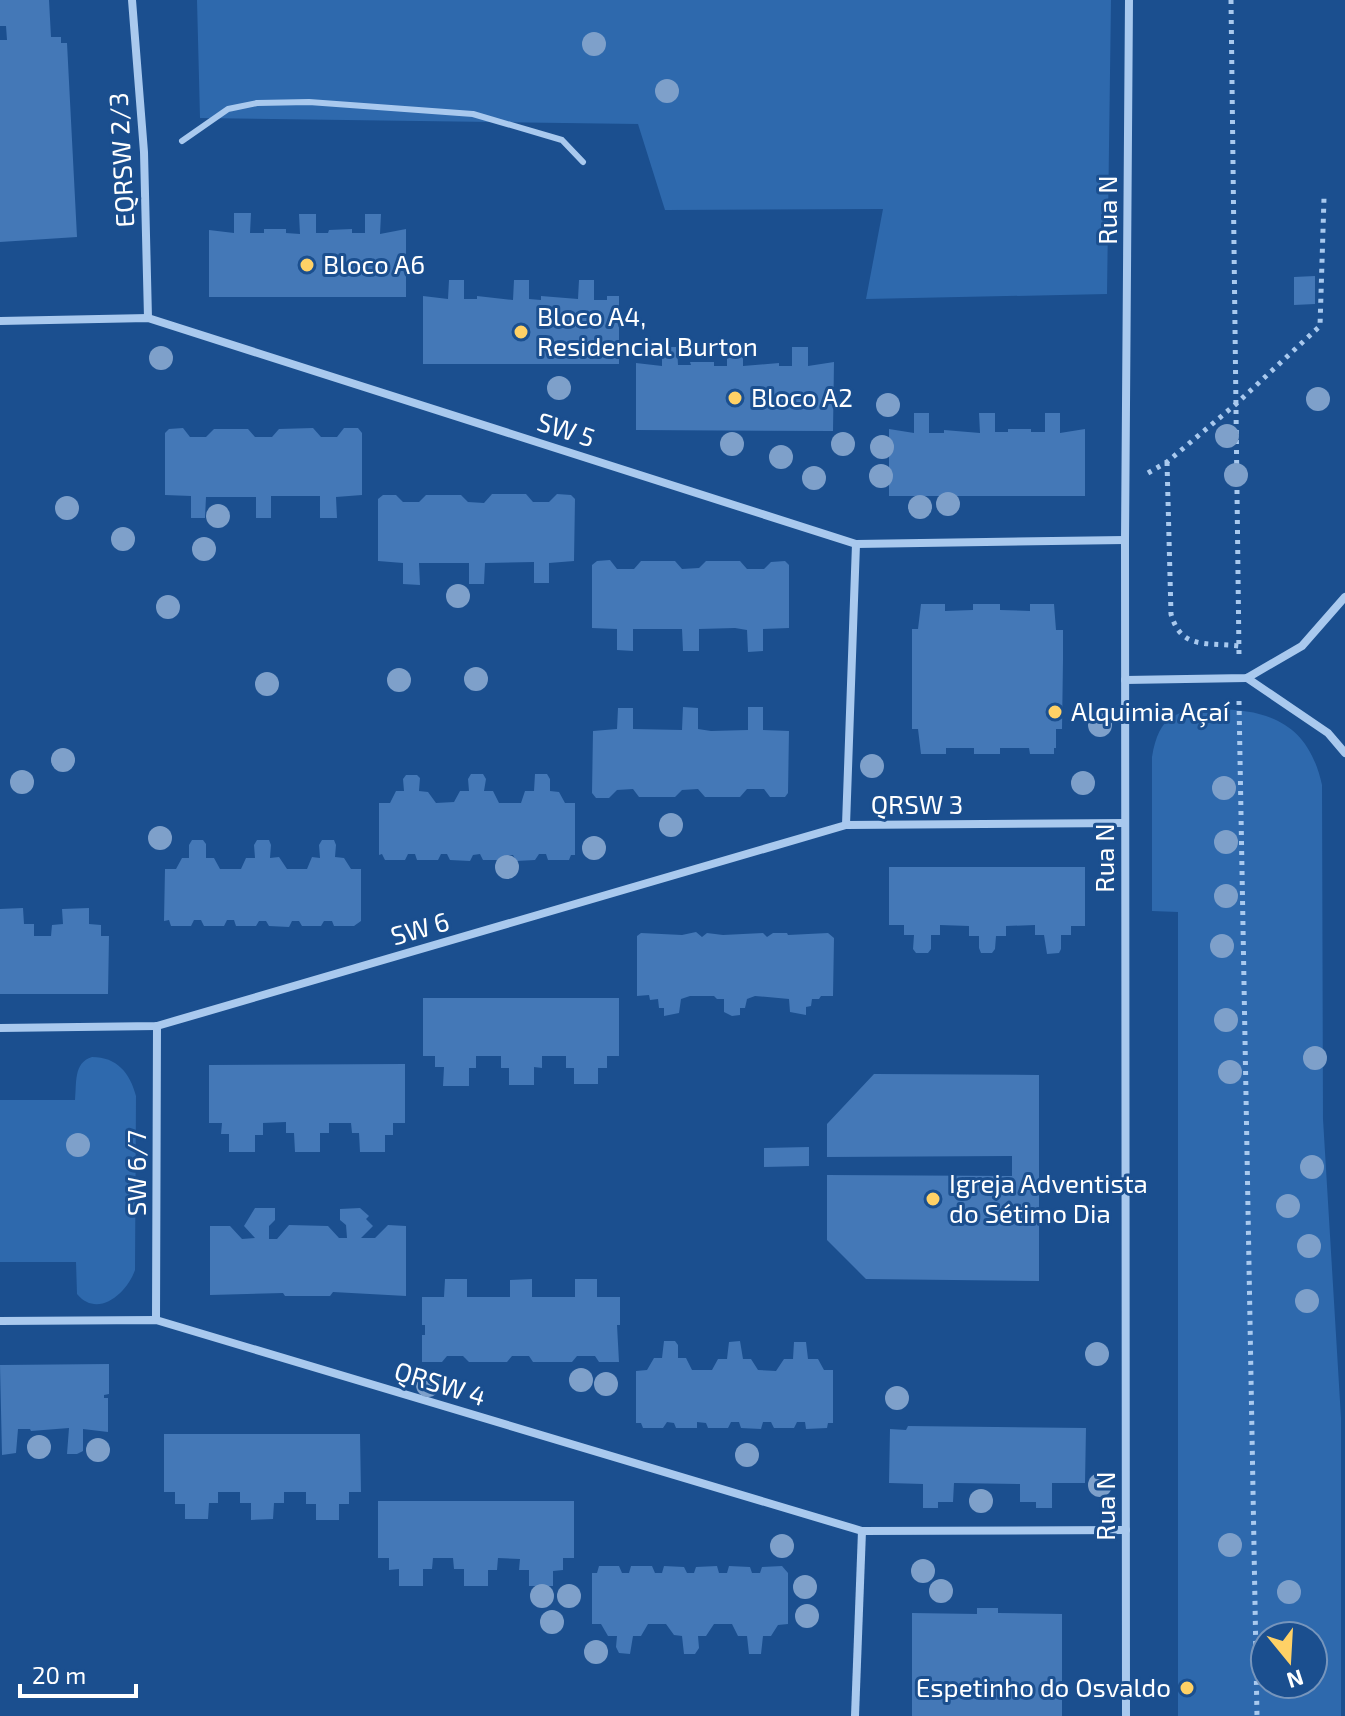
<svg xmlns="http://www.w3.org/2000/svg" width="1345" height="1716" font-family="'Exo 2',sans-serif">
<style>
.green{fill:#2e69ad;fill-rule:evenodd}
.building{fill:#4478b7}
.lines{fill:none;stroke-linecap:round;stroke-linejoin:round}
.path{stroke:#a9c9ee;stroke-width:5;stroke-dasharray:4 6;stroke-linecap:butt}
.lane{stroke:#a9c9ee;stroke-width:6}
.street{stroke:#a9c9ee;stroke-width:8}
.tree{fill:#7ea0ca}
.poi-dot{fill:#ffd166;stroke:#1b4f8f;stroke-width:3}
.labels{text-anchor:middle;stroke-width:6;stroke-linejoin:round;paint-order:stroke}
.street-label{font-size:26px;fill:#fff;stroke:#1b4f8f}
.poi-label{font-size:26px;fill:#fff;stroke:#1b4f8f;text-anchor:start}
</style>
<rect width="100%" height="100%" fill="#1b4f8f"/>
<g class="green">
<path d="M197,0H1111L1107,294L866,299L883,209L665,210L638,124L200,118Z"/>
<path d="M1217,709C1273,710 1309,726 1322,785L1323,1119L1341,1418V1716H1178V912L1152,911V757C1159,715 1176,709 1217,709ZM1265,1636H1313V1684H1265Z"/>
<path d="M92,1057C117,1057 130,1073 136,1096L135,1270C127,1293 98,1319 77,1294L76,1262H0V1100H75C77,1083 73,1063 92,1057Z"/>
</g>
<g class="building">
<path d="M0,0H49L51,37H61V43H67L77,237L0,242V40H7L6,26H0Z"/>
<path d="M234,213H251L250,233H264V229H286V233L300,234L299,214H316V233H328L329,230L352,229V233H365V214H381L380,234L406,229V297H209V230L234,233Z"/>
<path d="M1315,276V304L1294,305V277Z"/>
<path d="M449,280H464V299H477V296L513,300L514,280H529V299L541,300V296L578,299L579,280H594V300H607V296H619V364H423V296L448,299Z"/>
<path d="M662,347H677L678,365H691L690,362H714V366H727V347H743V366L779,363V366H792V347H808V366L834,362L833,431L636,430V363L662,366Z"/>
<path d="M914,413H929V433H944V430L980,433L979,413H995V432H1008V429H1031V432H1045V413H1060V433L1085,429V496H889V429L914,433Z"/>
<path d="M183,428L190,437H206L214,429H248L255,437H272L279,429L313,428L321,437H337L344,428H358L362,433V495L336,497L337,518H320V496H271V518H256V497H206L205,518H191V496L165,495V433L169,429Z"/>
<path d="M492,494H526L533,502H549L557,494L571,495L575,499L574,561L549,563V583H534V562L485,563L484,584H469V563H419L420,585L403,584V563L378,561V499L383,495H396L403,502H419L426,495H461L468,502L484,503Z"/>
<path d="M610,560L617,569H634L641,561H675L682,569L699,568L706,561H740L747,569H764L771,562L785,561L789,565V628L763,629V651L748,652L747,630L735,628L699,629V651H683L682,629H633V651L617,650V629L592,628V565L597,561Z"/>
<path d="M921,604H945V611L973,610V604H1000V610L1030,611V604H1054L1056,630H1063V660L1062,729H1056V748H1054V754H1030L1029,748H1000V754H974V748H946V754H921L918,729H912V629H918Z"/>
<path d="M683,707L698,708V729L711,731L748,730V707H763V730L789,731L788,793L785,797H770L764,789H747L740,797H705L698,789L682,790L675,797H639L633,789L617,790L609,798H596L592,793L593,731L617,729L618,708H633V729L682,730Z"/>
<path d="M471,774H483L486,779L484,791H493L499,803H521L525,791H534L535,774H547L550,779V791L559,792L565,803H575V855H571L569,860H548L546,854H539L535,860L516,861L513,855H506L503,860H483L480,854L473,855L470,861L450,860L447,854H441L438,860H417L415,854H408L405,860H385L382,854L379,855V803H390L396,791H404L403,779L406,775H417L420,778L419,791L428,792L436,803L454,802L460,791H469L468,779Z"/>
<path d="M192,840H203L206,844V858H214L220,869H241L246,858H255L254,845L257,840H269L271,845L270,858L279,857L287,869H307L312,857L320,858L319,845L322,840H334L336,845L335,857L344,858L351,869H361V921L354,926H334L332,921H324L321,926H302L299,921H292L289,927L269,926L266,921H259L256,926H236L234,920H227L224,926H204L201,920H194L191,926H171L169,920L164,921L165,869H176L182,858H189V845Z"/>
<path d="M889,867H1085V926H1071V935H1061V949L1059,953L1047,954L1044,935H1035V925L1006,926V936H996L995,949L992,953H981L979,948V936H969V926L940,925V935H931V949L928,953H916L913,949L914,935H904V925H889Z"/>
<path d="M23,908L24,924H34V936H51L52,925L63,924L62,909L89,908V924L101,925V936H109L108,994H0V909Z"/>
<path d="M696,932L702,937L707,933L723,935L763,933L767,937L773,933H787L788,935L828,933L834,938L833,996H821L819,999H812L811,1006L806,1007V1015L790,1012L789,999L755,996L747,999L745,1008H740V1015L732,1016L724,1012V999H717L714,996H690L681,999L679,1013L664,1016V1008H659L658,999L650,1000L649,995L637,996V936L641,933L682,935Z"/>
<path d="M423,998H619V1056H607V1068H598V1084H574V1068H566V1056H542V1068L534,1067V1085H509V1068H501V1056H476V1068H469V1086H443L444,1067H435V1056H423Z"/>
<path d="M405,1064V1123H393V1135H385V1152H360L359,1133H352L351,1123H329V1133H320V1152H295L294,1133H286V1122L263,1123V1135H255V1152H229V1134H221L222,1123H209V1065Z"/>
<path d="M874,1074L1039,1075V1281L866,1279L827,1240V1175L1012,1176V1156L827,1157V1124Z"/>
<path d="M809,1147V1166L764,1167V1148Z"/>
<path d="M255,1208H275V1220L269,1226V1239H277L289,1225L328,1226L339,1238H347L346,1225L340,1220V1209L360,1208L369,1216L366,1219L373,1226L361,1238H375L388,1225L406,1226V1296L333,1292L330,1296H285L283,1293L210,1295V1226H230L242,1239L255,1238L244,1226Z"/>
<path d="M445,1279H467V1297H510V1280L532,1279V1297H575V1279H597V1297H620V1325H617L619,1362H599L595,1356H577L572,1362H533L529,1356H512L507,1362H469L463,1356H447L442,1362H422V1335H425V1325H422V1297H444Z"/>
<path d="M664,1341H675L678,1345V1358H686L692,1370H712L718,1359H727L729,1342L740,1341L743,1359H751L758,1370L776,1371L784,1359H793L794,1342H806L808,1359H818L824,1370H833V1423H828L827,1428L806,1429L805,1422H797L794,1428H774L771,1422H763L761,1429L741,1428L739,1422H731L728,1428H708L706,1423L697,1422V1428H676L674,1423L667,1422L663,1428H643L641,1423H636V1371L647,1370L654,1358H662Z"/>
<path d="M109,1364V1394L104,1395V1398H108V1432L83,1429V1451L77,1454H67L69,1428L31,1431L30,1429H18L16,1453L2,1455L0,1365Z"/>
<path d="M908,1426L1086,1428L1085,1483H1052V1508H1036V1502H1020V1484L954,1483L953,1502H938V1508H923V1484L889,1483L890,1429L906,1430Z"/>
<path d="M164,1434H360L361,1492H349V1504H339V1520H316V1504H306V1492H284V1503H274L273,1519L251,1520V1503H240V1492H218V1503H209L208,1519H185V1504H175V1492H164Z"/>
<path d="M378,1501H574V1558H563V1570L553,1571V1586H529V1570H519L520,1559L498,1558L497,1570H488V1586H464V1569H454L453,1558H433L432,1569H423V1586H399V1569L389,1570V1558H378Z"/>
<path d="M599,1566H619L622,1573H629L631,1566H652L655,1573H662L664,1566L684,1567L687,1573H694L696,1567L717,1566L719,1573H727L729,1566L750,1567L752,1573H760L762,1567L782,1566L788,1573V1624L778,1625L771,1636H763L761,1654H749L747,1636H738L732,1624H714L706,1636H698L699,1648L695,1654H684L682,1636L674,1635L666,1624H648L641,1636H633L630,1654L619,1653L616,1647L617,1636H608L601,1624H592V1573H597Z"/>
<path d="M977,1608H998V1613L1062,1614V1716H912V1613L977,1614Z"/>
</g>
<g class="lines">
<g class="path">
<path d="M1231,0L1239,655"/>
<path d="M1167,462L1171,614C1181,650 1206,642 1239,646"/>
<path d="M1148,473L1167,462L1236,404L1320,326L1324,198"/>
<path d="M1239,701L1257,1716"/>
</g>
<path class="lane" d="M182,141L228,109L257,103L309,102L473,114L562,140L583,162"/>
<g class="street">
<path d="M132,0L144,152L148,318"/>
<path d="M0,321L148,318L856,544L1125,540"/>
<path d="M856,544L846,825L1125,823"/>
<path d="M1247,678L1328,733L1345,753"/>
<path d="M1125,680L1247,678L1302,646L1345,597"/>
<path d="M0,1028L157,1026L846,825"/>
<path d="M156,1320L157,1026"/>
<path d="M0,1321L156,1320L862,1531L1126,1530"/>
<path d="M855,1716L862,1531"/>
<path d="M1126,1716L1125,540L1129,0"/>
</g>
</g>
<g class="tree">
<circle cx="594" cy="44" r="12"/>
<circle cx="667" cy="91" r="12"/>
<circle cx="161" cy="358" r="12"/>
<circle cx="559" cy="388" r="12"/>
<circle cx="1318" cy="399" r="12"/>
<circle cx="888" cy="405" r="12"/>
<circle cx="1227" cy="436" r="12"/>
<circle cx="732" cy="444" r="12"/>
<circle cx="843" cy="444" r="12"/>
<circle cx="882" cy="447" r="12"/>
<circle cx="781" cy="457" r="12"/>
<circle cx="1236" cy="475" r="12"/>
<circle cx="881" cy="476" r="12"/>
<circle cx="814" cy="478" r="12"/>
<circle cx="948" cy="504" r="12"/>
<circle cx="920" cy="507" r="12"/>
<circle cx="67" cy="508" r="12"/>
<circle cx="218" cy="516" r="12"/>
<circle cx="123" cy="539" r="12"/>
<circle cx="204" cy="549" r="12"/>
<circle cx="458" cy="596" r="12"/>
<circle cx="168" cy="607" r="12"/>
<circle cx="476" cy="679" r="12"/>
<circle cx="399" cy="680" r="12"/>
<circle cx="267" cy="684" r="12"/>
<circle cx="1100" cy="725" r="12"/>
<circle cx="63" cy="760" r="12"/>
<circle cx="872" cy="766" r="12"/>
<circle cx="22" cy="782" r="12"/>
<circle cx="1083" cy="783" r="12"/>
<circle cx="1224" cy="788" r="12"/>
<circle cx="671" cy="825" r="12"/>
<circle cx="160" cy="838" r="12"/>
<circle cx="1226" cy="842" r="12"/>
<circle cx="594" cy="848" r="12"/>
<circle cx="507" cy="867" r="12"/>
<circle cx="1226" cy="896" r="12"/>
<circle cx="1222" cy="946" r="12"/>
<circle cx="1226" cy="1020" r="12"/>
<circle cx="1315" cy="1058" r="12"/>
<circle cx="1230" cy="1072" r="12"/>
<circle cx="78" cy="1145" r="12"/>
<circle cx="1312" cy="1167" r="12"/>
<circle cx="1288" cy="1206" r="12"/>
<circle cx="1309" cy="1246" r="12"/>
<circle cx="1307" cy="1301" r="12"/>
<circle cx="1097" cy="1354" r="12"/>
<circle cx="581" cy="1380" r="12"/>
<circle cx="606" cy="1384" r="12"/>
<circle cx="428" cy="1385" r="12"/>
<circle cx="897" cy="1398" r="12"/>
<circle cx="39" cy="1447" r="12"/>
<circle cx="98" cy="1450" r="12"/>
<circle cx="747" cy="1455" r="12"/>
<circle cx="1100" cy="1485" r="12"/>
<circle cx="981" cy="1501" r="12"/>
<circle cx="1230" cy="1545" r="12"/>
<circle cx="782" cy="1546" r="12"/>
<circle cx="923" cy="1571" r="12"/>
<circle cx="805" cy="1587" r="12"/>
<circle cx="941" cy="1591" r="12"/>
<circle cx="1289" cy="1592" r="12"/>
<circle cx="542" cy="1596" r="12"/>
<circle cx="569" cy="1596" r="12"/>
<circle cx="807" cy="1616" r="12"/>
<circle cx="552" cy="1622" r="12"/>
<circle cx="596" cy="1652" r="12"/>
</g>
<g class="poi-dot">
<circle cx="307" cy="265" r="8"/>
<circle cx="521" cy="332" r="8"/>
<circle cx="735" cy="398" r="8"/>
<circle cx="1055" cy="712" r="8"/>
<circle cx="933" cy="1199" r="8"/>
<circle cx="1187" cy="1688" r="8"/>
</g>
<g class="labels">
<g class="street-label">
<text transform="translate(122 160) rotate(-93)" y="9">EQRSW 2/3</text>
<text transform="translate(1108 210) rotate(-90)" y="9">Rua N</text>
<text transform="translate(566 430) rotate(18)" y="9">SW 5</text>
<text x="917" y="814">QRSW 3</text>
<text transform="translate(1105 858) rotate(-90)" y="9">Rua N</text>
<text transform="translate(420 929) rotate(-16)" y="9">SW 6</text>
<text transform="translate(137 1173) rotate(-90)" y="9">SW 6/7</text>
<text transform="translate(440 1384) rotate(17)" y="9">QRSW 4</text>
<text transform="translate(1106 1506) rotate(-90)" y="9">Rua N</text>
</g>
<g class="poi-label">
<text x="323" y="274">Bloco A6</text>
<text x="537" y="326">Bloco A4,<tspan x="537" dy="30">Residencial Burton</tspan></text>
<text x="751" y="407">Bloco A2</text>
<text x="1071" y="721">Alquimia Açaí</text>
<text x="949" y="1193">Igreja Adventista<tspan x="949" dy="30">do Sétimo Dia</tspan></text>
<text x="1171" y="1697" text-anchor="end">Espetinho do Osvaldo</text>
</g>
</g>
<g transform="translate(1289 1660) rotate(162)"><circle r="38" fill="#1b4f8f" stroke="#7695bc" stroke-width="2"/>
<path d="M0-6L14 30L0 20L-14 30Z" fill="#ffd166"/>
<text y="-12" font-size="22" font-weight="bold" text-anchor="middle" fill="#ffffff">N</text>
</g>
<path d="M20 1684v12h116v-12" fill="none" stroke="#ffffff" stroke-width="4"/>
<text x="32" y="1684" font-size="24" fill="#ffffff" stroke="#1b4f8f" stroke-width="6" paint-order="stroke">20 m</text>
</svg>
